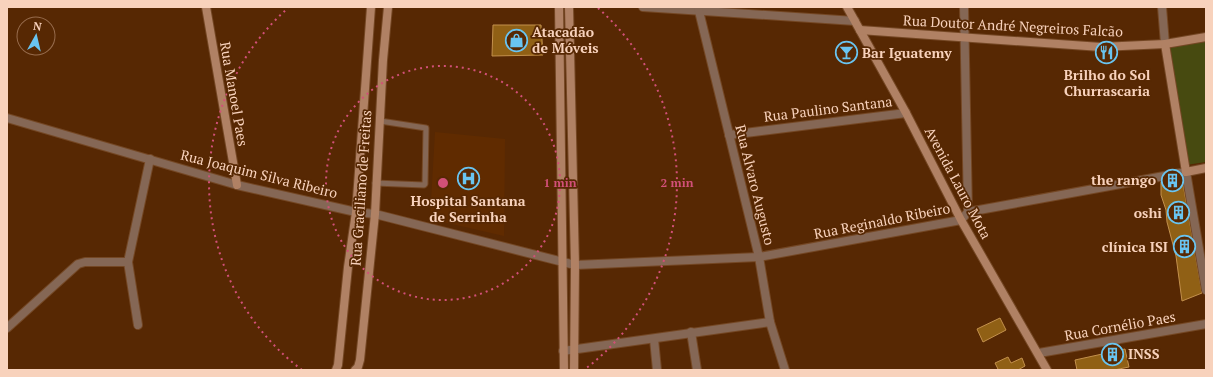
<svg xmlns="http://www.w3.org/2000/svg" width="1213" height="377" font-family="'PT Serif',serif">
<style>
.built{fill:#602b00}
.green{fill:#474a10}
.building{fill:#906015;stroke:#c3904c}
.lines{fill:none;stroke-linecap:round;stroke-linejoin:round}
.lane-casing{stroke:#744724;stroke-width:7}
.street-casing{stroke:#744724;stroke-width:10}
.secondary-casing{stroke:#744724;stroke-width:10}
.lane{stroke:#856755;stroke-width:5}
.street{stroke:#856755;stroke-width:8}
.secondary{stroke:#b08164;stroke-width:8}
.ring{fill:none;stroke:#d25078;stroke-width:2;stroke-dasharray:2 4}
.labels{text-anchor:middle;stroke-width:3.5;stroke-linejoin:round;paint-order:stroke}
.street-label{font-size:14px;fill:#f8d2bc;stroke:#572803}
.poi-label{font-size:14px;font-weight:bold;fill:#f8d2bc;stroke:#572803;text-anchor:start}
.centre{fill:#d25078;stroke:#572803;stroke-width:2}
.ring-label{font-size:12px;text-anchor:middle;font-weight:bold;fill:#d25078;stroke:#572803;stroke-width:3.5;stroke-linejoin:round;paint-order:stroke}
</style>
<rect width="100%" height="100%" fill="#572803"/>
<path class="built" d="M435,132L505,139L504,236L430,219Z"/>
<path class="green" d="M1206,39V162L1186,165L1166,46Z"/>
<g class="building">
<path d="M493,25H541L543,55L492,56Z"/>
<path d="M1182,178L1202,293L1182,301L1176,256L1167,222L1166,210L1161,195V182Z"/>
<path d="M1000,318L1006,330L983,342L977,329Z"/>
<path d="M1125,349L1129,367L1114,370H1077L1075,360Z"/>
<path d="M1008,357L1011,363L1022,358L1025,366L1018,370H995L998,369L995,363Z"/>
</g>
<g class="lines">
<defs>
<path id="lane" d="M375,183L424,185L425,184L426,128L380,121"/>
<g id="street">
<path d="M643,7L855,21"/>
<path d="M698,7L759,257L770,322L785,370"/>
<path d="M964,7L968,212"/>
<path d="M1162,7L1165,44"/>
<path d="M7,118L237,185L356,212L375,214L575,265L759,257L961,220L968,212L1186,172L1206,290"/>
<path d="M729,135L906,113"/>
<path d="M128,262L138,325"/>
<path d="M7,328L78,264L85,262H128L150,159"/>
<path d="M691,332L697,370"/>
<path d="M654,339L657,370"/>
<path d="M563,351L770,322"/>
<path d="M1039,353L1206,324"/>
</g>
<g id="secondary">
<path d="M206,7L237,185"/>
<path d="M559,7L564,370"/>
<path d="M569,7L575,265L574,370"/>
<path d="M847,7L906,113L961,220L1047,370"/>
<path d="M860,30L1101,47L1165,44L1206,37"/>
<path d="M1165,44L1186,172L1206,168"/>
<path d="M336,370L338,365L348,267L356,212L371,7"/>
<path d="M355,370L358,367L360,360L375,214L383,60L388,7"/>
</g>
</defs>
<use href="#lane" class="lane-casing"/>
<use href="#street" class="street-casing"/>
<use href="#secondary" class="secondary-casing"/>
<use href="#lane" class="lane"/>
<use href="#street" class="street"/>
<use href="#secondary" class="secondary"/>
</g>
<g class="ring">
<circle cx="443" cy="183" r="117"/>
<path d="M302 370A234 234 0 0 1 288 8M598 8A234 234 0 0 1 584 370"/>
</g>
<defs>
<symbol id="shop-ring" viewBox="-11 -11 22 22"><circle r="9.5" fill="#572803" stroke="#69c4f0" stroke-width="1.5"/><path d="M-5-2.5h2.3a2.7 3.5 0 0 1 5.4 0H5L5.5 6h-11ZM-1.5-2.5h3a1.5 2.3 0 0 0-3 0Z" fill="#69c4f0"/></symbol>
<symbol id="bar-ring" viewBox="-11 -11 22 22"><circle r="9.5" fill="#572803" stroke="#69c4f0" stroke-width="1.5"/><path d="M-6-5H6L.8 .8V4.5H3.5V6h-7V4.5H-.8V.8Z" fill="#69c4f0"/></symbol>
<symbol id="restaurant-ring" viewBox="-11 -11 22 22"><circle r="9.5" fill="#572803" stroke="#69c4f0" stroke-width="1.5"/><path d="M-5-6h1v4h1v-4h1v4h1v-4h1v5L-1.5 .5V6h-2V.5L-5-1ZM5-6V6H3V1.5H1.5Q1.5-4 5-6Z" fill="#69c4f0"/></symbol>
<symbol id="hospital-ring" viewBox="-11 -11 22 22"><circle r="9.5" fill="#572803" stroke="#69c4f0" stroke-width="1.5"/><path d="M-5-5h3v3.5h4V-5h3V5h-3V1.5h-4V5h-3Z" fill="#69c4f0"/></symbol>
<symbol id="building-ring" viewBox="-11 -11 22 22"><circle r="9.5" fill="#572803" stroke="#69c4f0" stroke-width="1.5"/><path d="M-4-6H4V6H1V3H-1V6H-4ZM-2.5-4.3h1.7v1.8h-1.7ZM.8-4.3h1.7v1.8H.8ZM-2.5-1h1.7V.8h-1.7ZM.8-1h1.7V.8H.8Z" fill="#69c4f0"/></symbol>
</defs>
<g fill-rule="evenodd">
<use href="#shop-ring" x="504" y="28" width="25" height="25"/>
<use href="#bar-ring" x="834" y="40" width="25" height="25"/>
<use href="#restaurant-ring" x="1094" y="40" width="25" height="25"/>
<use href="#hospital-ring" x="456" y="166" width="25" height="25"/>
<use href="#building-ring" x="1160" y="168" width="25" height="25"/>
<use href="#building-ring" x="1166" y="200" width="25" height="25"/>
<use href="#building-ring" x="1172" y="234" width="25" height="25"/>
<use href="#building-ring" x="1100" y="342" width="25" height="25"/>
</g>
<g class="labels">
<g class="street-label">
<text transform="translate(1013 26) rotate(3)" y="5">Rua Doutor André Negreiros Falcão</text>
<text transform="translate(234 94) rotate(80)" y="5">Rua Manoel Paes</text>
<text transform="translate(828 109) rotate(-7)" y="5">Rua Paulino Santana</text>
<text transform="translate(259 174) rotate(14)" y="5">Rua Joaquim Silva Ribeiro</text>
<text transform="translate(958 183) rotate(62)" y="5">Avenida Lauro Mota</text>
<text transform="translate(755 185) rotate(76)" y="5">Rua Alvaro Augusto</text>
<text transform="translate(361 188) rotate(-86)" y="5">Rua Graciliano de Freitas</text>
<text transform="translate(882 221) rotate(-11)" y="5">Rua Reginaldo Ribeiro</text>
<text transform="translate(1120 326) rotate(-10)" y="5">Rua Cornélio Paes</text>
</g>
<g class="poi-label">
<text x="532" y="37">Atacadão<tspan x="532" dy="16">de Móveis</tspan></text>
<text x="862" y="58">Bar Iguatemy</text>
<text x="1107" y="80" text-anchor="middle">Brilho do Sol<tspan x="1107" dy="16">Churrascaria</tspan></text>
<text x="1156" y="185" text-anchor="end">the rango</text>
<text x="468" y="206" text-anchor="middle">Hospital Santana<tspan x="468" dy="16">de Serrinha</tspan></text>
<text x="1162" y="218" text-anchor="end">oshi</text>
<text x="1168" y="252" text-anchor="end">clínica ISI</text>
<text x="1128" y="359">INSS</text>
</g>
</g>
<circle cx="443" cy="183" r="6" class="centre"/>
<g class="ring-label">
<text x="560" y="187">1 min</text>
<text x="677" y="187">2 min</text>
</g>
<rect width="1213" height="377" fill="none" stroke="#f8d2bc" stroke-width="16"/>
<g transform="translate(36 36) rotate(8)"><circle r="19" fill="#572803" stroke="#976c4d"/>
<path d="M0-3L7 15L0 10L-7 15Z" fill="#69c4f0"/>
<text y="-6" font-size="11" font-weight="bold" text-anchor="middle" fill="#f8d2bc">N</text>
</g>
</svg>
